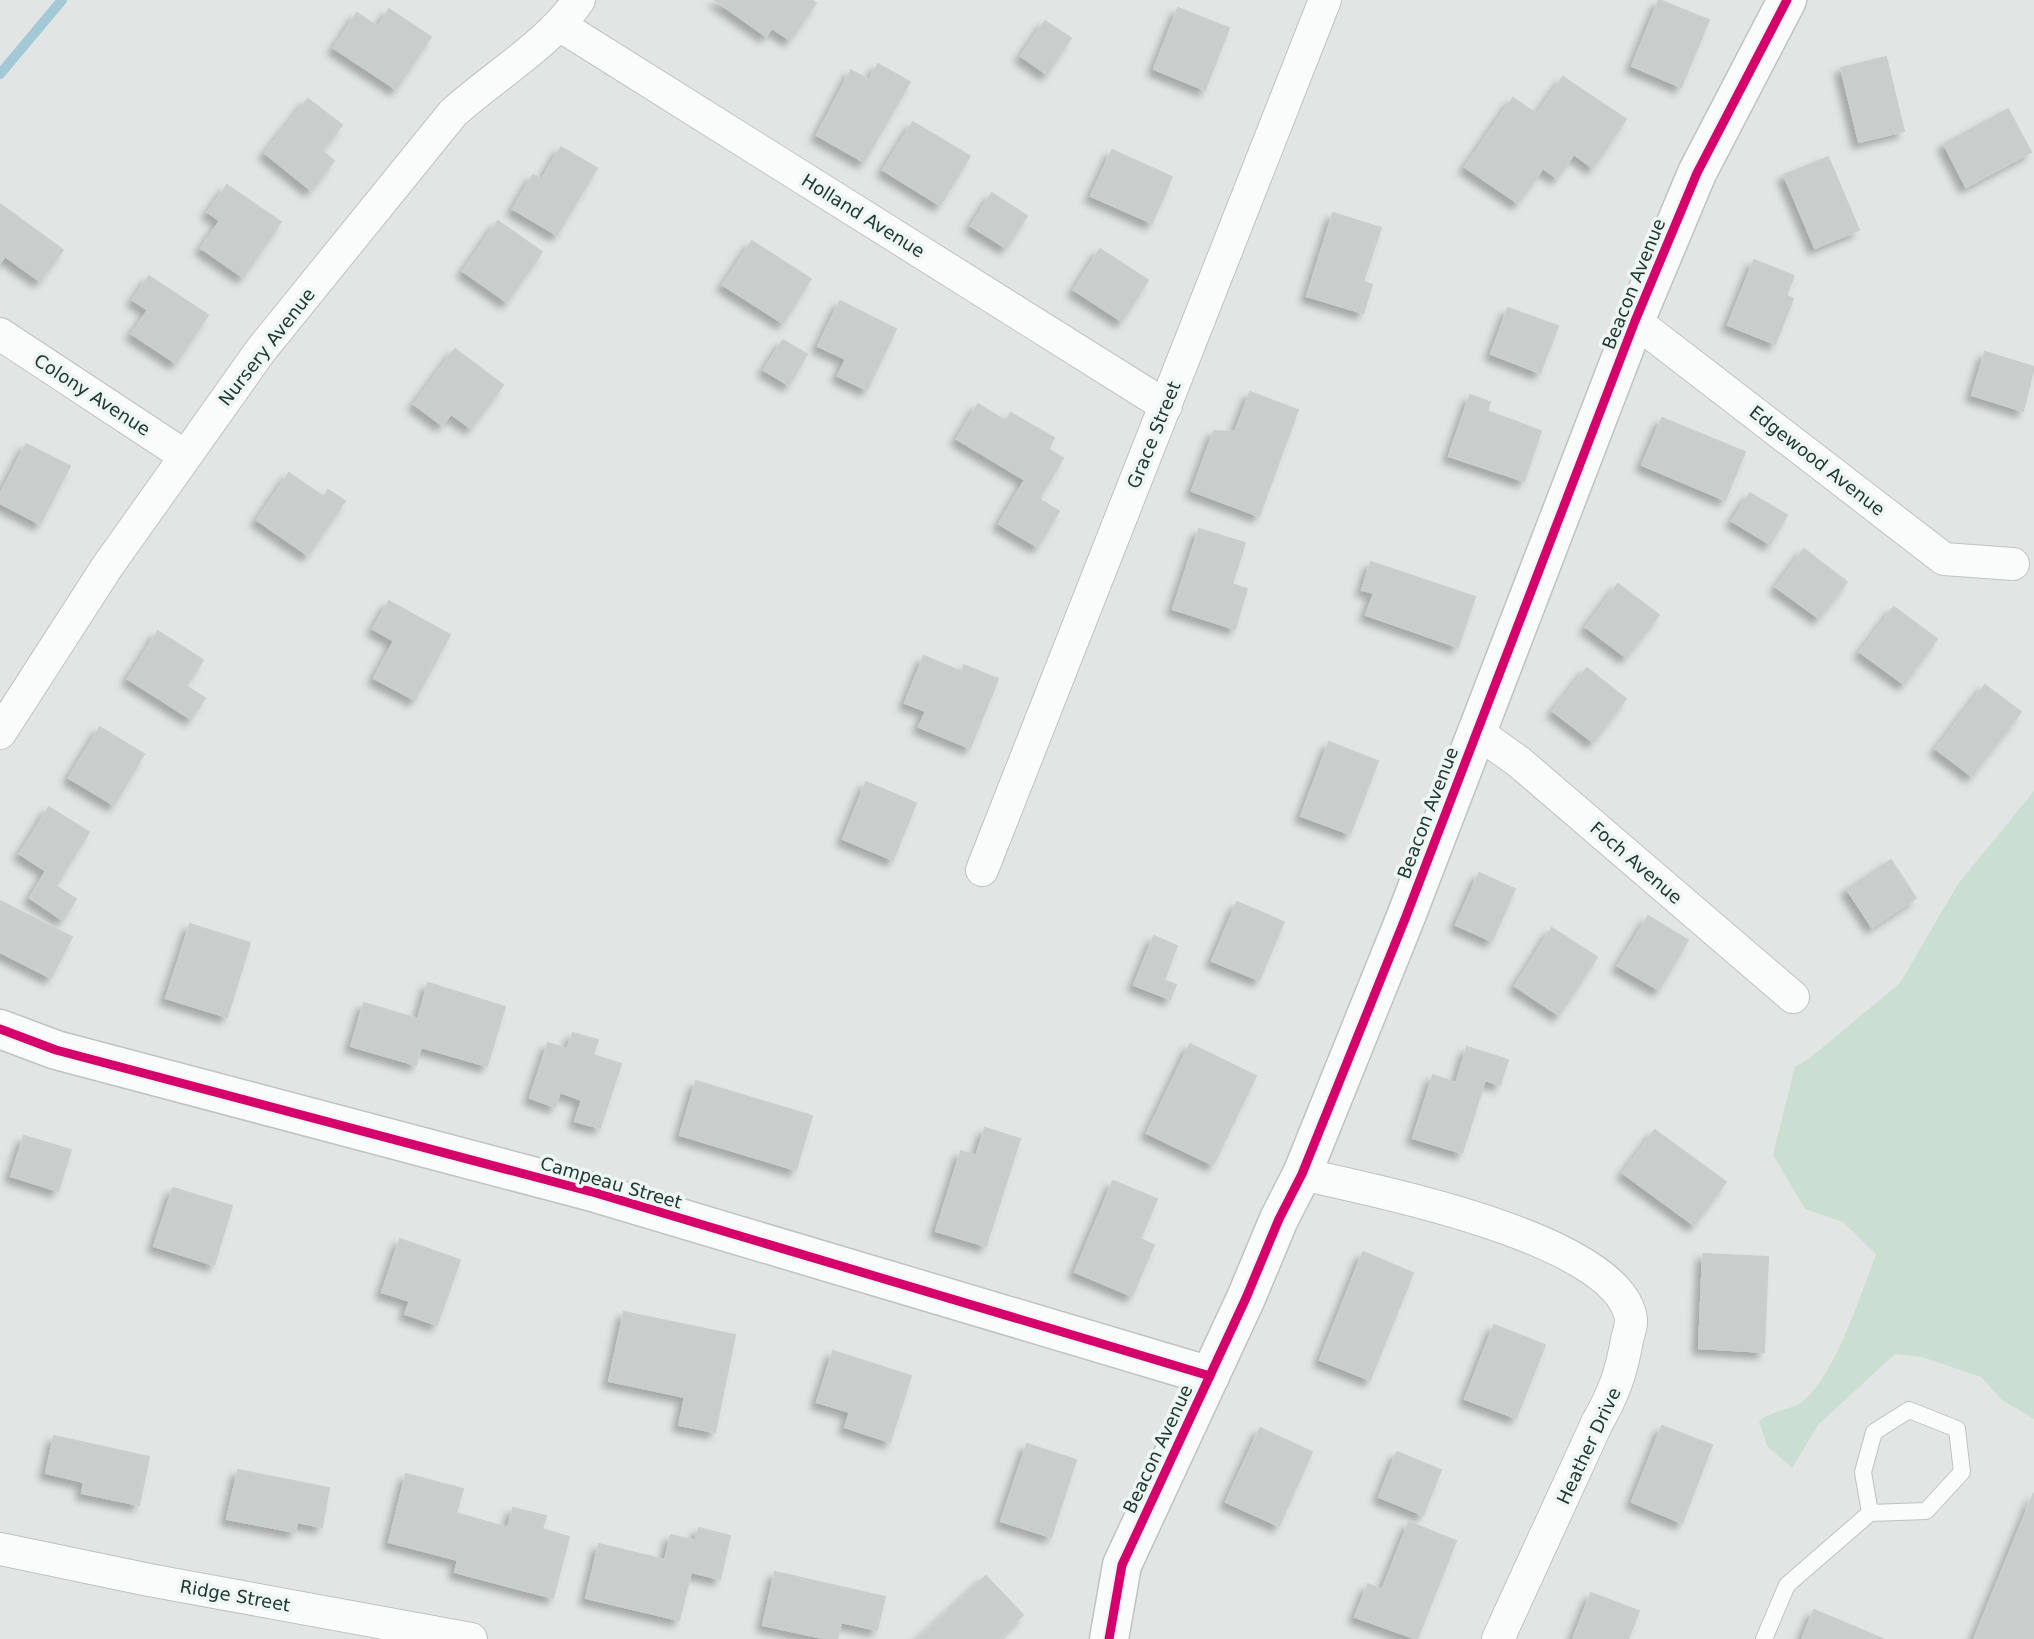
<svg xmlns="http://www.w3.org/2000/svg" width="2034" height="1639" font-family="'DejaVu Sans',sans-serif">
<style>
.green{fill:#cadfd2}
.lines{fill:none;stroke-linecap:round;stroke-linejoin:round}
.stream{stroke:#a2c9d5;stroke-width:10}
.building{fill:#c8cecc;stroke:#cacfcd;stroke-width:2;filter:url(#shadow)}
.lane-casing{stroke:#bec3c1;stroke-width:18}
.street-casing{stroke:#bec3c1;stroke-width:34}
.secondary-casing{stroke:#bdc4c2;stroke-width:41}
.lane{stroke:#fafbfb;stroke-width:16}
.street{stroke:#fafbfb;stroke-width:32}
.secondary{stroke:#fafbfb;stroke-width:38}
.cycleway-casing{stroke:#eef6f3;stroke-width:13}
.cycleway{stroke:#d6006c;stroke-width:9}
.labels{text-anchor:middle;stroke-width:7;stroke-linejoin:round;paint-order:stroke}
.street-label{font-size:18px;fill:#203834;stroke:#eef6f3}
</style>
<defs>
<filter id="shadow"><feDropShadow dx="-6" dy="6" stdDeviation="3.5" flood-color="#0004"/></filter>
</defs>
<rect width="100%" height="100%" fill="#e1e6e4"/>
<path class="green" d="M2034,791V1419L2002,1400L1981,1377L1922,1357L1895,1354L1819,1424L1792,1468L1767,1446L1759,1421C1772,1410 1790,1411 1803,1401C1834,1377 1862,1292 1876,1254L1843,1222L1805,1209L1773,1155L1795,1067L1810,1058L1900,983L1958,884Z"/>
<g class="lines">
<path class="stream" d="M0,74L62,0"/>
</g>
<g class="building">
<path d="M715,0H811L816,3L790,40L772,28L766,36Z"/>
<path d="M1659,0L1709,20L1681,87L1632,66Z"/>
<path d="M1178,8L1229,28L1205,90L1154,69Z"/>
<path d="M389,9L431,37L396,89L334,48L357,13L378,27Z"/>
<path d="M1045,21L1071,38L1047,74L1021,56Z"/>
<path d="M1886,57L1904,131L1859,142L1841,68Z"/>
<path d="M878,64L910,82L864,162L817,135L851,70L869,80Z"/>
<path d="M1563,77L1626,119L1593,168L1574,154L1557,178L1543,168L1518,203L1465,167L1513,98L1537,114Z"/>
<path d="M308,99L342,125L322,151L334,161L311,190L265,153Z"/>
<path d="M2008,109L2031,152L1966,187L1944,144Z"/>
<path d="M913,122L970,156L940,205L883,170Z"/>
<path d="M561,147L597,168L557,235L513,209L533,175L542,179Z"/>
<path d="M1112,150L1172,177L1152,223L1091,196Z"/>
<path d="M1828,157L1859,230L1815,248L1784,175Z"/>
<path d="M227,185L281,222L243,277L201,248L220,221L208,212Z"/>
<path d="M992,193L1027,216L1006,248L971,226Z"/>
<path d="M0,204L63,250L40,281L5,256L0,263Z"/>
<path d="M1333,213L1381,228L1363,282L1372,285L1363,313L1307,296Z"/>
<path d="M498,221L542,252L507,302L463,271Z"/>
<path d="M752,241L811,279L783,323L723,285Z"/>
<path d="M1100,249L1148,280L1122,321L1074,290Z"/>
<path d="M1754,260L1794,276L1786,295L1793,299L1775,344L1728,325Z"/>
<path d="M149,276L208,315L176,363L132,334L148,310L133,300Z"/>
<path d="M840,301L896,329L867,390L838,376L846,359L818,346Z"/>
<path d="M1508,308L1558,326L1540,373L1491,354Z"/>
<path d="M783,340L807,354L789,385L764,370Z"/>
<path d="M455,349L503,385L471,428L451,414L442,425L414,404Z"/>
<path d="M1985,352L2034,367L2023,411L1972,395Z"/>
<path d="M1250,392L1298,410L1259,516L1192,491L1214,431L1235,432Z"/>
<path d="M1470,395L1490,402L1487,411L1541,431L1524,481L1449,456Z"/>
<path d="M978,404L1006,421L1011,413L1054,438L1048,449L1063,458L1039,499L1059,511L1038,547L999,524L1025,480L957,439Z"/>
<path d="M1662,418L1745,452L1725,500L1642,465Z"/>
<path d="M26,444L70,466L40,524L0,503V495Z"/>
<path d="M289,473L324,497L328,490L345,501L308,555L257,520Z"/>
<path d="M1750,493L1787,515L1770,544L1732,521Z"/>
<path d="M1199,529L1245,543L1232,584L1247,589L1235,629L1173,609Z"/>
<path d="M1804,549L1847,582L1819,618L1776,587Z"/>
<path d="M1371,562L1475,597L1458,647L1366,615L1374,593L1362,590Z"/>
<path d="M1618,584L1659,615L1626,657L1586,627Z"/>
<path d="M389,601L450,635L415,700L374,678L394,641L373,629Z"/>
<path d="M1894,607L1937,639L1904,684L1860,652Z"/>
<path d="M158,631L203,660L186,686L205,698L191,719L128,679Z"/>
<path d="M924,656L962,672L964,665L998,679L970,748L919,727L926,711L905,703Z"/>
<path d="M1587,668L1626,699L1593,742L1553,711Z"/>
<path d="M1985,685L2021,712L1972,776L1936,749Z"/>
<path d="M100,727L144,754L114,805L69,778Z"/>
<path d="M1329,742L1378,761L1350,834L1301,816Z"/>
<path d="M866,782L916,803L893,860L843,839Z"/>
<path d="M49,807L89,832L56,886L76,899L63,920L30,898L46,871L20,854Z"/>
<path d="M1891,860L1916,898L1872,927L1847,889Z"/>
<path d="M1479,873L1515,889L1492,941L1456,925Z"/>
<path d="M0,901L72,937L51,978L0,952Z"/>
<path d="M1237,902L1284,922L1259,980L1212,961Z"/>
<path d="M1648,916L1688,940L1659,990L1618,966Z"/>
<path d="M190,924L250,943L227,1017L166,998Z"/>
<path d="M1552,928L1597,957L1559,1015L1515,986Z"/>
<path d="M1154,936L1177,946L1164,980L1176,985L1170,999L1134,985Z"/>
<path d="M428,983L505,1007L487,1066L421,1047L416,1065L351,1046L364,1003L418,1019Z"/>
<path d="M573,1033L598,1040L593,1055L621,1064L600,1128L575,1121L582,1100L560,1092L555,1107L530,1098L548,1043L567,1049Z"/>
<path d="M1190,1044L1256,1076L1213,1165L1147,1133Z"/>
<path d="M1467,1047L1508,1060L1500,1085L1485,1080L1462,1153L1413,1138L1433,1075L1456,1083Z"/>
<path d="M696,1081L812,1116L796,1170L680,1135Z"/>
<path d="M985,1128L1020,1139L986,1246L936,1231L961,1151L976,1156Z"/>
<path d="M1655,1130L1726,1182L1694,1225L1623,1173Z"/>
<path d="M24,1136L71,1150L58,1191L11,1176Z"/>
<path d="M1113,1181L1157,1199L1140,1239L1154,1245L1132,1296L1075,1272Z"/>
<path d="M173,1188L232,1206L214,1265L154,1246Z"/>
<path d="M400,1239L460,1260L437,1325L405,1314L410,1301L382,1292Z"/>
<path d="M1363,1252L1413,1273L1370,1380L1320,1360Z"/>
<path d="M1703,1254L1768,1257L1764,1352L1699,1348Z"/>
<path d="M624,1312L735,1335L715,1432L679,1425L685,1397L609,1381Z"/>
<path d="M1494,1325L1545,1345L1516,1418L1465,1399Z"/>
<path d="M833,1351L911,1376L890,1442L845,1427L850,1412L817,1402Z"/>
<path d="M1662,1426L1712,1445L1682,1523L1632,1502Z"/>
<path d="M1260,1428L1312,1452L1279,1526L1226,1502Z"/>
<path d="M54,1436L149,1457L139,1505L82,1493L84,1482L46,1473Z"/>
<path d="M1027,1444L1076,1460L1051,1537L1001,1521Z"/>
<path d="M1397,1452L1441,1470L1423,1515L1379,1497Z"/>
<path d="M238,1470L329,1488L322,1527L297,1522L295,1532L227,1519Z"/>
<path d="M406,1474L463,1489L456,1513L508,1528L513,1508L546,1516L542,1529L569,1537L553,1598L455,1572L458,1560L389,1542Z"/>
<path d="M2034,1493V1639H1974Z"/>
<path d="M1409,1522L1456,1541L1417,1639L1355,1617L1368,1584L1382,1590Z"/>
<path d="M699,1528L730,1536L720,1579L691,1572L679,1620L586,1598L599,1544L665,1560L671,1535L695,1541Z"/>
<path d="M775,1572L885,1597L877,1630L841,1622L837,1639H827L763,1625Z"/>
<path d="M986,1576L1023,1615L998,1639H918Z"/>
<path d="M1591,1593L1639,1611L1628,1639H1573Z"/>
<path d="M1814,1610L1883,1639H1802Z"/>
</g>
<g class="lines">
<defs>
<path id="lane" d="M1764,1639L1787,1585L1870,1513L1926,1511L1962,1472L1957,1429L1909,1410L1874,1432L1863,1472L1870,1513"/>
<g id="street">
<path d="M561,26L1166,406"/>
<path d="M1635,321L1944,559L2013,564"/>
<path d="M0,334L185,456"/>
<path d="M1477,732L1519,762L1793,997"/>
<path d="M0,733L107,567L261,350L453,113C495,75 547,46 579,0"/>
<path d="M982,870L1325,0"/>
<path d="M1302,1174C1374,1191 1609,1236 1630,1314C1633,1325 1629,1330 1627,1340C1621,1374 1614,1393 1597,1423L1498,1639"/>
<path d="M0,1549L149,1580L471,1639"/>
</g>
<g id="secondary">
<path d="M0,1029L56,1050L596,1193L1210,1376"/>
<path d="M1109,1639L1122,1565L1246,1298L1279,1219L1302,1174L1405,919L1635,321L1697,173L1787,0"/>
</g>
</defs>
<use href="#lane" class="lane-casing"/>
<use href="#street" class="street-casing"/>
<use href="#secondary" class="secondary-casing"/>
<use href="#lane" class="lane"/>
<use href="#street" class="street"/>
<use href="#secondary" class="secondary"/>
<defs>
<g id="cycleway">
<path d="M0,1029L56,1050L596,1193L1210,1376"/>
<path d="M1109,1639L1122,1565L1246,1298L1279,1219L1302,1174L1405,919L1635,321L1697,173L1787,0"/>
</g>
</defs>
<use href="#cycleway" class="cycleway-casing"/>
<use href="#cycleway" class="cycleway"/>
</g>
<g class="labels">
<g class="street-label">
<text transform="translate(863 216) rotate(32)" y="6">Holland Avenue</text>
<text transform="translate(1634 284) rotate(-68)" y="6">Beacon Avenue</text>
<text transform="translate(267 347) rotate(-52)" y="6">Nursery Avenue</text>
<text transform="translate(92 395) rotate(33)" y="6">Colony Avenue</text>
<text transform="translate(1154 435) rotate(-68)" y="6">Grace Street</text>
<text transform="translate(1817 461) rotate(38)" y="6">Edgewood Avenue</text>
<text transform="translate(1428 813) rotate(-69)" y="6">Beacon Avenue</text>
<text transform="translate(1636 863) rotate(41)" y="6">Foch Avenue</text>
<text transform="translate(611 1183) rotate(16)" y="6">Campeau Street</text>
<text transform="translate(1589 1446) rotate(-65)" y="6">Heather Drive</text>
<text transform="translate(1158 1449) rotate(-65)" y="6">Beacon Avenue</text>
<text transform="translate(235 1596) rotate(10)" y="6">Ridge Street</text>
</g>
</g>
</svg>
